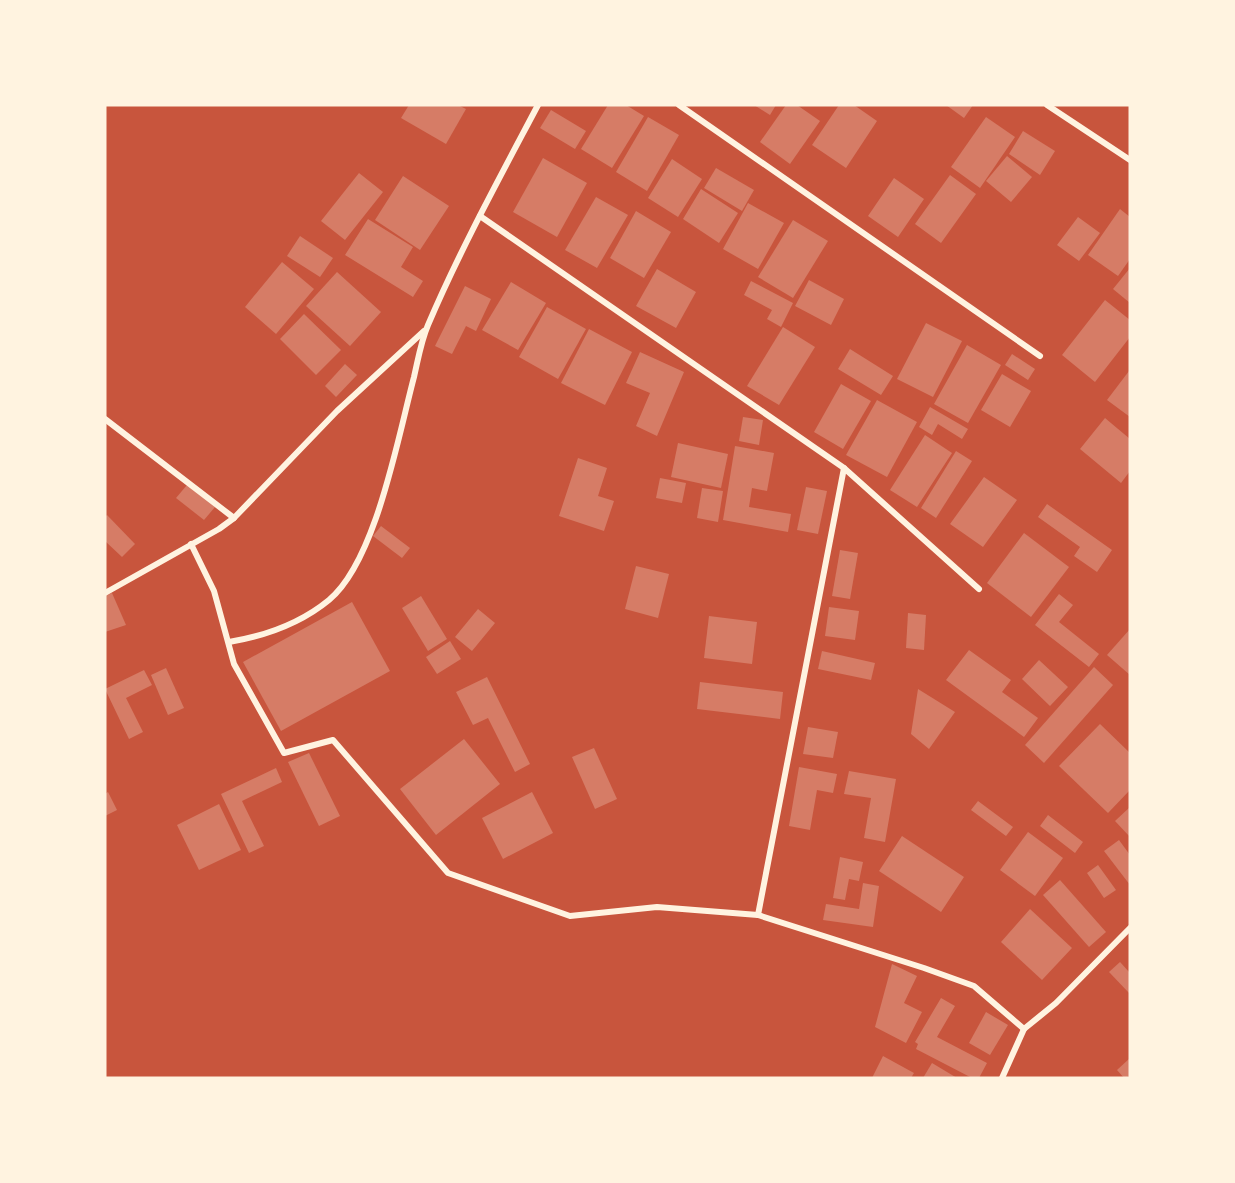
<svg xmlns="http://www.w3.org/2000/svg" width="1235" height="1183" font-family="'Libre Baskerville',serif">
<style>
.building{fill:#d67c66}
.lines{fill:none;stroke-linecap:round;stroke-linejoin:round}
.minor{stroke:#fff3e0;stroke-width:6}
</style>
<rect width="100%" height="100%" fill="#c8553d"/>
<g class="building">
<path d="M409,105H458L466,109L446,144L401,118Z"/>
<path d="M608,105H626L644,116L612,168L581,149Z"/>
<path d="M754,105H776L770,115Z"/>
<path d="M786,105H797L820,121L790,164L760,142Z"/>
<path d="M839,105H854L877,121L846,168L812,145Z"/>
<path d="M946,105H973L964,118Z"/>
<path d="M551,110L586,131L575,149L540,128Z"/>
<path d="M648,117L679,135L647,191L616,172Z"/>
<path d="M986,117L1015,137L980,188L951,167Z"/>
<path d="M1023,131L1055,151L1040,175L1009,154Z"/>
<path d="M1007,156L1032,177L1011,202L986,181Z"/>
<path d="M543,158L587,183L557,237L513,212Z"/>
<path d="M672,159L702,179L678,217L648,198Z"/>
<path d="M716,168L754,190L742,211L704,188Z"/>
<path d="M359,173L383,192L345,240L321,221Z"/>
<path d="M950,175L976,194L941,243L915,224Z"/>
<path d="M403,176L449,206L420,250L375,220Z"/>
<path d="M894,178L924,199L898,237L868,216Z"/>
<path d="M701,189L738,213L719,243L683,219Z"/>
<path d="M596,197L628,215L597,268L565,250Z"/>
<path d="M748,203L784,223L758,269L723,249Z"/>
<path d="M1120,209L1130,217V259L1118,276L1088,255Z"/>
<path d="M636,211L671,232L644,278L610,258Z"/>
<path d="M1078,217L1100,233L1079,261L1057,245Z"/>
<path d="M368,219L413,247L401,267L423,281L413,297L345,255Z"/>
<path d="M793,220L828,241L793,298L758,277Z"/>
<path d="M300,236L333,258L320,277L287,256Z"/>
<path d="M282,262L314,289L276,334L245,307Z"/>
<path d="M1130,268V303L1113,289Z"/>
<path d="M657,269L696,292L676,328L636,306Z"/>
<path d="M337,272L381,312L350,346L306,306Z"/>
<path d="M809,280L844,299L831,325L795,306Z"/>
<path d="M751,281L793,303L781,327L767,319L772,310L744,295Z"/>
<path d="M511,282L546,303L518,350L482,330Z"/>
<path d="M465,286L491,299L476,331L466,326L452,354L435,346Z"/>
<path d="M1105,300L1130,320V337L1095,382L1062,355Z"/>
<path d="M547,307L586,329L558,379L519,357Z"/>
<path d="M304,314L341,350L316,375L280,339Z"/>
<path d="M926,323L962,341L933,397L897,379Z"/>
<path d="M783,327L815,347L779,405L747,386Z"/>
<path d="M589,329L632,352L605,405L561,383Z"/>
<path d="M967,345L1001,365L968,423L934,404Z"/>
<path d="M850,349L893,376L881,395L838,369Z"/>
<path d="M640,352L684,372L657,436L636,426L650,393L626,383Z"/>
<path d="M1012,354L1035,369L1028,380L1005,365Z"/>
<path d="M345,364L357,375L336,397L325,386Z"/>
<path d="M1129,371L1130,372V417L1107,400Z"/>
<path d="M1002,374L1031,391L1010,427L981,410Z"/>
<path d="M841,384L871,401L843,449L814,432Z"/>
<path d="M877,400L917,422L887,477L846,455Z"/>
<path d="M930,407L968,429L962,439L938,424L932,435L919,427Z"/>
<path d="M743,417L763,420L759,445L739,441Z"/>
<path d="M1105,418L1130,439V471L1121,483L1080,449Z"/>
<path d="M925,435L952,453L917,507L890,490Z"/>
<path d="M678,443L728,454L721,488L671,477Z"/>
<path d="M735,446L774,453L767,491L752,488L749,507L791,514L788,532L723,520Z"/>
<path d="M956,451L972,461L936,518L921,508Z"/>
<path d="M578,458L607,468L598,496L614,501L604,531L559,516Z"/>
<path d="M984,477L1017,500L983,547L950,524Z"/>
<path d="M660,478L686,483L682,503L656,498Z"/>
<path d="M187,485L215,507L204,520L176,498Z"/>
<path d="M806,487L827,491L818,534L797,530Z"/>
<path d="M702,488L723,491L718,522L697,518Z"/>
<path d="M1047,504L1112,550L1097,572L1074,556L1080,547L1038,517Z"/>
<path d="M107,515L135,544L122,557L105,541V517Z"/>
<path d="M381,526L410,548L402,558L373,536Z"/>
<path d="M1024,533L1069,567L1031,617L987,583Z"/>
<path d="M840,550L858,553L850,599L832,596Z"/>
<path d="M636,566L669,574L658,618L625,609Z"/>
<path d="M112,593L126,625L105,632V596Z"/>
<path d="M1059,594L1073,605L1059,622L1099,654L1089,667L1035,625Z"/>
<path d="M421,596L447,639L428,651L402,608Z"/>
<path d="M352,602L390,671L281,731L243,662Z"/>
<path d="M829,607L859,611L855,640L825,636Z"/>
<path d="M478,609L495,623L472,651L455,637Z"/>
<path d="M908,613L926,615L924,650L906,648Z"/>
<path d="M709,616L757,622L752,664L704,658Z"/>
<path d="M1130,629V675L1107,655Z"/>
<path d="M450,641L461,659L437,674L426,657Z"/>
<path d="M969,650L1011,680L1002,692L1038,718L1024,737L946,680Z"/>
<path d="M822,651L875,663L871,680L818,669Z"/>
<path d="M1039,660L1068,687L1050,706L1022,679Z"/>
<path d="M1094,667L1113,685L1044,763L1025,745Z"/>
<path d="M166,668L184,708L168,715L151,675Z"/>
<path d="M144,670L152,685L126,698L143,732L129,739L105,689Z"/>
<path d="M487,677L530,764L515,772L488,718L473,725L456,692Z"/>
<path d="M700,682L783,692L780,719L697,709Z"/>
<path d="M918,689L955,712L929,749L911,734Z"/>
<path d="M1100,724L1130,753V790L1108,813L1059,766Z"/>
<path d="M808,727L838,732L833,758L803,754Z"/>
<path d="M464,739L500,784L436,835L400,789Z"/>
<path d="M594,748L617,799L595,809L572,757Z"/>
<path d="M309,753L340,816L319,826L288,762Z"/>
<path d="M799,767L837,774L833,793L817,790L810,830L789,826Z"/>
<path d="M276,768L282,782L242,801L264,846L249,853L221,794Z"/>
<path d="M849,771L896,779L885,842L864,838L871,798L844,794Z"/>
<path d="M108,792L117,810L105,816V794Z"/>
<path d="M532,792L553,833L503,859L482,818Z"/>
<path d="M978,801L1013,827L1006,836L971,810Z"/>
<path d="M219,804L241,850L199,870L177,825Z"/>
<path d="M1130,807V837L1115,821Z"/>
<path d="M1048,815L1083,842L1075,853L1040,826Z"/>
<path d="M1028,832L1063,858L1035,896L1000,870Z"/>
<path d="M902,836L964,877L941,912L879,871Z"/>
<path d="M1119,840L1130,855V885L1104,851Z"/>
<path d="M840,857L863,862L859,881L849,879L845,900L833,898Z"/>
<path d="M1098,865L1116,890L1104,898L1087,873Z"/>
<path d="M1060,880L1106,932L1089,947L1043,895Z"/>
<path d="M863,883L879,886L873,927L823,920L826,904L859,909Z"/>
<path d="M1030,909L1072,948L1042,980L1001,942Z"/>
<path d="M1120,962L1130,973V994L1109,972Z"/>
<path d="M892,964L917,976L904,1003L922,1012L906,1043L875,1027Z"/>
<path d="M941,998L955,1006L937,1037L987,1063L979,1078H972L916,1049L918,1044L915,1042Z"/>
<path d="M986,1012L1008,1025L990,1055L969,1043Z"/>
<path d="M883,1056L914,1073L911,1078H872Z"/>
<path d="M1130,1058V1076L1124,1078L1117,1070Z"/>
<path d="M932,1063L957,1078H923Z"/>
</g>
<g class="lines">
<g class="minor">
<path d="M679,105L1040,356"/>
<path d="M1047,105L1130,160"/>
<path d="M480,216L844,468L979,589"/>
<path d="M105,419L234,518"/>
<path d="M191,544L214,591L234,664L284,753L333,740L448,873L570,916L657,907L758,915L924,968L974,986L1024,1029"/>
<path d="M105,593L219,529L234,518L337,411L424,331"/>
<path d="M229,642C265,636 301,623 329,600C376,561 398,437 414,377C418,360 421,341 428,325C460,250 500,177 538,105"/>
<path d="M758,915L844,468"/>
<path d="M1002,1078L1024,1029L1056,1003L1130,928"/>
</g>
</g>
<rect width="1235" height="1183" fill="none" stroke="#fff3e0" stroke-width="213"/>
</svg>
